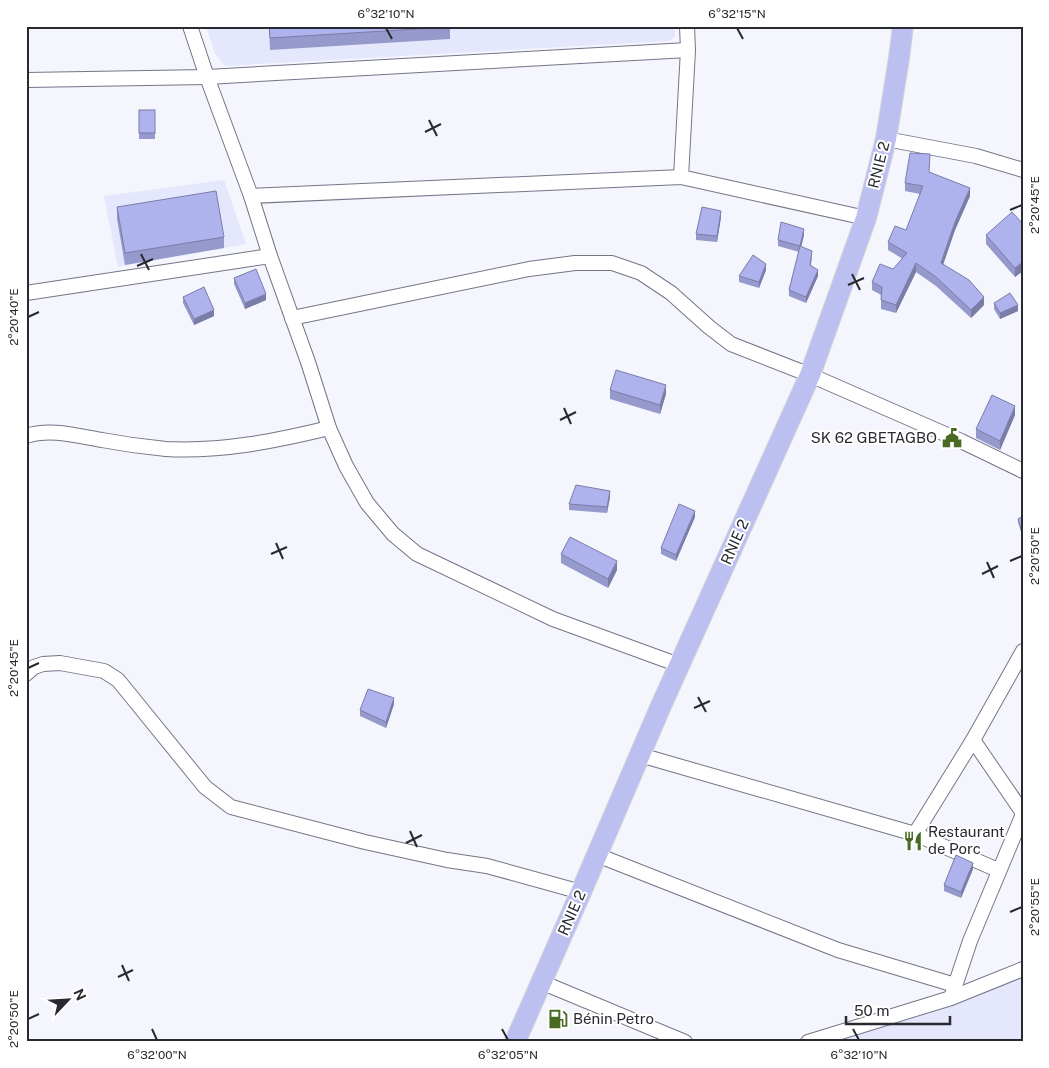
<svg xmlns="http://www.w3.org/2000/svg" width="1049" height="1068" font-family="'Public Sans',sans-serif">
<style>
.built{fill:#e5e7fd}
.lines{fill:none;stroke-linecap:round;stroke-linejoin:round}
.minor-casing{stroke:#747587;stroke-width:16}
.highway-casing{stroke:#d4d4d6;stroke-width:22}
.minor{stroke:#fff;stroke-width:14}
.highway{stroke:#bcc0f0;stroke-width:20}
.wall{fill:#9699cc}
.shaded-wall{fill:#7a7da6}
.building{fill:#aeb2ed;stroke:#7a7da6}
.ticks{fill:none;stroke:#292931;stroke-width:2}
.labels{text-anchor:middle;stroke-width:4;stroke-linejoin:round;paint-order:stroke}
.street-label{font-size:15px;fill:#292931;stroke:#fff}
.poi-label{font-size:15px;fill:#292931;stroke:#fff;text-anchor:start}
.neatline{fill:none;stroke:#292931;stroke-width:2}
.ticks-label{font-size:12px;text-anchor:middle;fill:#292931}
</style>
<rect width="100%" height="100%" fill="#f4f5fd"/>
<g class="built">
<path d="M206,26H675V36L669,41L225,66L215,54Z"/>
<path d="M224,180L246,244L118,267L104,196Z"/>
<path d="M1023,967V1042H801L951,998Z"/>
</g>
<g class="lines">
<defs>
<g id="minor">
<path d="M190,26L207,77L251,196L270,256L308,362L329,428L346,466L367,503L393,534L417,554L553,619L679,665"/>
<path d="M26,80L207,77L688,50"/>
<path d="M886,139L976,156L1023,170"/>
<path d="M681,177L688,50L687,26"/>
<path d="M251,196L681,177L866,218"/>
<path d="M26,293L270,256"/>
<path d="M292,318L529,269L575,263H612L641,273L671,293L709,327L731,344L810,375L961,441L1023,471"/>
<path d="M26,436C51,428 77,436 102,440C123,444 144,447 166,449C221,452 276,441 329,428"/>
<path d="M26,674L34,667L43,664L60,663L104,671L118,680L205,787L231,807L365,842L447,860L487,866L581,892"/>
<path d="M973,740L1023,813"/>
<path d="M640,755L915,834L998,870"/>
<path d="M915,834L973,740L1023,651"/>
<path d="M597,855L838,950L955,985"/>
<path d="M541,982L685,1042"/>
<path d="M952,995L970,941L1023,814"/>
<path d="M808,1042L951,998L1023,969"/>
</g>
<path id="highway" d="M515,1042L581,892L660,708L810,375L866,218L886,139L899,58L903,26"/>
</defs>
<use href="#minor" class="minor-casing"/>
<use href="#highway" class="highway-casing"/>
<use href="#minor" class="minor"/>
<use href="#highway" class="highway"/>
</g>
<g class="wall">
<path d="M269,26H450V39L270,50Z"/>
<rect x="139" y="110" width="16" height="29"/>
<path d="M929,172L970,196L955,230L943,264L984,305L971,318L936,286L916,272L896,313L881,309V295L872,290V282L893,269L903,259L888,250V242L906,230L920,194L905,191V183Z"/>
<path d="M117,207L224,237V248L125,265L117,219Z"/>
<path d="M721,217L717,242L696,240V234Z"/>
<path d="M1023,224V271L1015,277L986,244V235Z"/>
<path d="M804,235L801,247L812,257L811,265L818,276L806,303L789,296V290L799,252L778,246V240Z"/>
<path d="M766,270L759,288L739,282V276Z"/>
<path d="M234,278L266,300L245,309L234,284Z"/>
<path d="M183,297L214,316L194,325L183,303Z"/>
<path d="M994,303L1018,311L1000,319L994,309Z"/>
<path d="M610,390L666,394L660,414L610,399Z"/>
<path d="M1015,415L1000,450L976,438V429Z"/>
<path d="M610,497L607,513L569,510V504Z"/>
<path d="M1023,516L1022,535L1018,522V519Z"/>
<path d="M695,517L676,561L661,554V548Z"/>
<path d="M561,554L617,570L608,588L561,563Z"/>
<path d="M394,704L386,728L360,716V710Z"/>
<path d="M973,869L961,898L944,891V885Z"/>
</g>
<g class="shaded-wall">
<path d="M970,188V196L955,230L941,271V263L955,222Z"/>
<path d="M721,211V217L717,242V236Z"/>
<path d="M804,229V235L800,252V246Z"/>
<path d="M1023,262V271L1015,277V268Z"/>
<path d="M916,263V272L896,313V305Z"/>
<path d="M766,264V270L759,288V282Z"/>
<path d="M818,270V276L806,303V297Z"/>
<path d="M266,294V300L245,309V303Z"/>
<path d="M984,297V305L971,318V310Z"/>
<path d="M1018,305V311L1000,319V313Z"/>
<path d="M214,310V316L194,325V319Z"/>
<path d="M666,385V394L660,414V405Z"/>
<path d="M1015,406V415L1000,450V441Z"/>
<path d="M610,491V497L607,513V507Z"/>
<path d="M695,511V517L676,561V555Z"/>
<path d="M617,561V570L608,588V579Z"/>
<path d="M394,698V704L386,728V722Z"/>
<path d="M973,863V869L961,898V892Z"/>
</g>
<g class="building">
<path d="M269,26H450V27L270,38Z"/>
<rect x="139" y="110" width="16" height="23"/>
<path d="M910,153L930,154L929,172L970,188L955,222L941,263L969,280L984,297L971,310L936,277L916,263L896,305L881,300L882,287L872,282L880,264L893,269L907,253L888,242L895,226L906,230L923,186L905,183Z"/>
<path d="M216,191L224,237L125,253L117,207Z"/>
<path d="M702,207L721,211L717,236L696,234Z"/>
<path d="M1012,212L1023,224V262L1015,268L986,235Z"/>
<path d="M781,222L804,229L800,246L778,240Z"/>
<path d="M800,246L812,251L810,265L818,270L806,297L789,290Z"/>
<path d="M753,255L766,264L759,282L739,276Z"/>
<path d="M256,269L266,294L245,303L234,278Z"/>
<path d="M204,287L214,310L194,319L183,297Z"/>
<path d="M1010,293L1018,305L1000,313L994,303Z"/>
<path d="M616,370L666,385L660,405L610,390Z"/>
<path d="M992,395L1015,406L1000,441L976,429Z"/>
<path d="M576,485L610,491L607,507L569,504Z"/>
<path d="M679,504L695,511L676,555L661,548Z"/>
<path d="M1023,516V532H1022L1018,519Z"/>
<path d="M570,537L617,561L608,579L561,554Z"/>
<path d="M368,689L394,698L386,722L360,710Z"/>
<path d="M956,855L973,863L961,892L944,885Z"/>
</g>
<path class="ticks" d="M386,28L392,39M737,28L743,39M429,120L437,136M425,132L441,124M1010,210L1022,205M141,254L149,270M137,266L153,259M852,274L860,290M848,285L864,278M28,317L39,312M564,408L571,424M560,420L576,412M276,543L283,559M271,554L287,547M1010,561L1022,556M987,562L994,578M982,574L998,566M28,668L39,663M698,697L706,712M694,708L710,701M410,831L417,847M406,843L422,835M1010,912L1022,907M122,965L129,981M118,977L133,970M28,1019L39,1014M152,1029L157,1040M502,1029L508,1040M853,1029L859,1040"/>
<defs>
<symbol id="civic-bare" viewBox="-9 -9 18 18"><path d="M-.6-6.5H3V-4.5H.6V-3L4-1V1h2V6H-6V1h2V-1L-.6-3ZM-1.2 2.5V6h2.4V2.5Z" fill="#486a22" stroke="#fff" stroke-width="2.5" paint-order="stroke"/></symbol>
<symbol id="restaurant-bare" viewBox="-9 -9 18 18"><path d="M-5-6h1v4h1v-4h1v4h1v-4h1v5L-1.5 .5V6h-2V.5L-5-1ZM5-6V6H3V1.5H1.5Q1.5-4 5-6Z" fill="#486a22" stroke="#fff" stroke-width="2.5" paint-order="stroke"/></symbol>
<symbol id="fuel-bare" viewBox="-9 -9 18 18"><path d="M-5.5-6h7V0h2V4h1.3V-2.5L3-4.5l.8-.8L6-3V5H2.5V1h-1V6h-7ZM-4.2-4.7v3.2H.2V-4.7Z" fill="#486a22" stroke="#fff" stroke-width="2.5" paint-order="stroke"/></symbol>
</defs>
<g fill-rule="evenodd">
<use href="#civic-bare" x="938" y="424" width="28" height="28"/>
<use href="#restaurant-bare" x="899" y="827" width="28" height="28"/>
<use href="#fuel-bare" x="544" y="1005" width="28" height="28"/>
</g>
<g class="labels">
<g class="street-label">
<text transform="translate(879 165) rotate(-76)" y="5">RNIE 2</text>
<text transform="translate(735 542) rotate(-66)" y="5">RNIE 2</text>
<text transform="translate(572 913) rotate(-66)" y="5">RNIE 2</text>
</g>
<g class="poi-label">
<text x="937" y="443" text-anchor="end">SK 62 GBETAGBO</text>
<text x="928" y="837">Restaurant<tspan x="928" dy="17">de Porc</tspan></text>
<text x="573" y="1024">Bénin Petro</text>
</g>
</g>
<rect width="1049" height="1068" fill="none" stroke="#ffffff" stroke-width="55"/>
<g transform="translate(68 1000) rotate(65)" stroke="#ffffff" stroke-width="4" paint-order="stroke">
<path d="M0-4L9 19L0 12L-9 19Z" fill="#292931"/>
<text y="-8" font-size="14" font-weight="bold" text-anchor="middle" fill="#292931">N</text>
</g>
<path d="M846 1016v8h104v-8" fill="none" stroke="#292931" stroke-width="2.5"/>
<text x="854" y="1016" font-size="15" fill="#292931" stroke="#ffffff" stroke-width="4" paint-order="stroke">50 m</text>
<rect x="28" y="28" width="994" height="1012" class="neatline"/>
<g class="ticks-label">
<text x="386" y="18">6°32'10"N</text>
<text x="737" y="18">6°32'15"N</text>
<text transform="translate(1035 205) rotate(-90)" y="4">2°20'45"E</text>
<text transform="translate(14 317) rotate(-90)" y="4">2°20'40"E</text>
<text transform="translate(1035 556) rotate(-90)" y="4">2°20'50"E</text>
<text transform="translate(14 668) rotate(-90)" y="4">2°20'45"E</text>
<text transform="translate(1035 907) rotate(-90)" y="4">2°20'55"E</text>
<text transform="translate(14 1019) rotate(-90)" y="4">2°20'50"E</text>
<text x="157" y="1059">6°32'00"N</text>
<text x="508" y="1059">6°32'05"N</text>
<text x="859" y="1059">6°32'10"N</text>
</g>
</svg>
